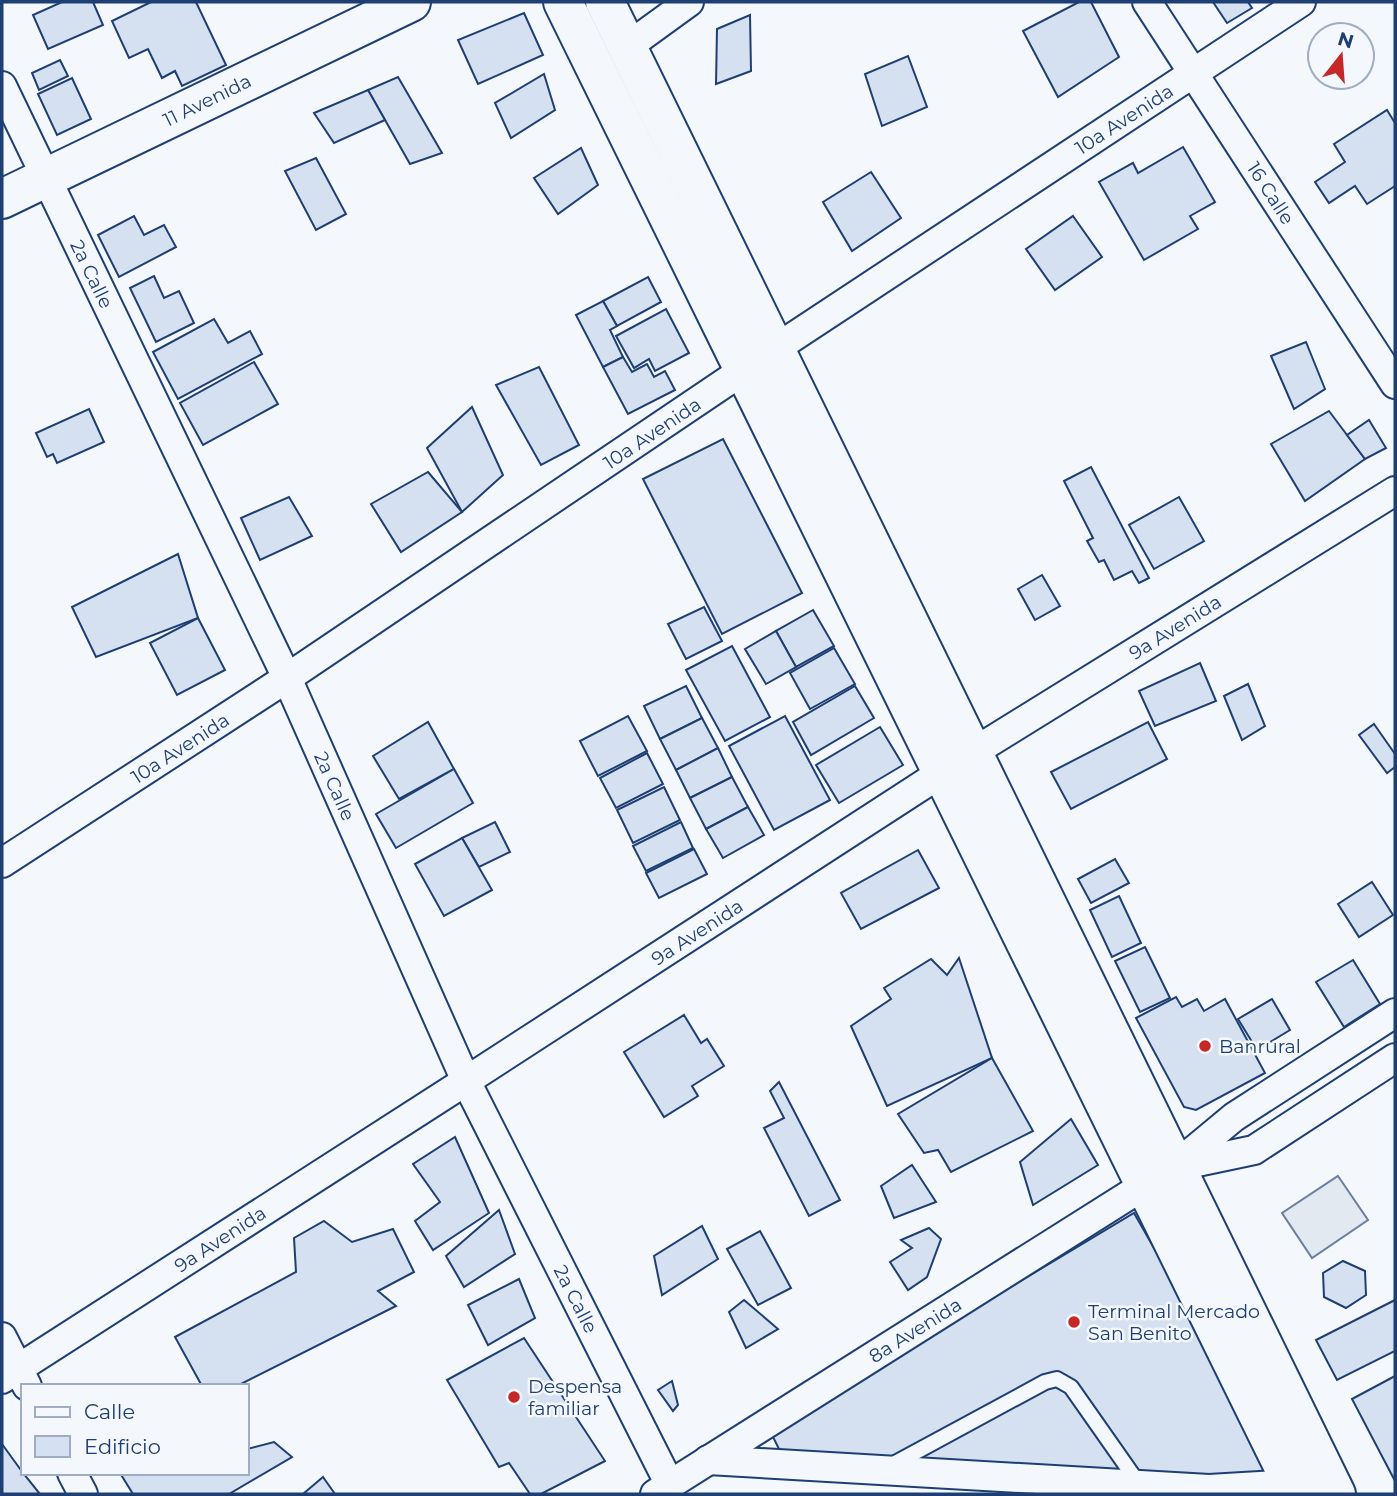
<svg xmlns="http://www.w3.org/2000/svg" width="1397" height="1496" font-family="Montserrat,sans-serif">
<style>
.pitch{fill:#e3e9f0;stroke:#687fa3;stroke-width:2}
.building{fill:#d5e0f0;stroke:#1d3f73;stroke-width:2}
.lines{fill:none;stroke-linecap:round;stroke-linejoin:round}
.lane-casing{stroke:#1d3f73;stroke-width:18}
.street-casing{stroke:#1d3f73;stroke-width:32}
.secondary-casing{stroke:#1d3f73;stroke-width:42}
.lane{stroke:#f4f7fb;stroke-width:14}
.street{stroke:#f4f7fb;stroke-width:28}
.secondary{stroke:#f4f7fb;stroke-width:38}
.poi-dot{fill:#c62828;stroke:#f4f7fb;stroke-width:2.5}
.labels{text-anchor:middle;stroke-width:5;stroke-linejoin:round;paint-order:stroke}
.street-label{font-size:19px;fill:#1d3f73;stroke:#f4f7fb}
.poi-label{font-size:19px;fill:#1d3f73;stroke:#f4f7fb;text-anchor:start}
</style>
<rect width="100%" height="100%" fill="#f4f7fb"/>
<path class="pitch" d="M1338,1176L1368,1220L1312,1258L1282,1213Z"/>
<g class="building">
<path d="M62,2H93L103,25L48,49L33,15Z"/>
<path d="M151,2H196L226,65L182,86L175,71L162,78L148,49L129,58L112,21Z"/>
<path d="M1079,2H1091L1119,57L1058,97L1023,31Z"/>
<path d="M1213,2H1248L1252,8L1227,23Z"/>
<path d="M524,13L543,55L478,84L458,40Z"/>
<path d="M750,15L751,71L716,84L717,29Z"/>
<path d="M908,56L927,107L882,126L865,74Z"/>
<path d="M60,60L68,76L39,90L32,73Z"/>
<path d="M544,74L555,110L511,138L495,103Z"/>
<path d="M398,77L442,153L410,164L368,90Z"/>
<path d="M72,78L91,119L57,135L38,94Z"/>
<path d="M368,90L385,120L334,143L314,113Z"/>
<path d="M1387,110L1395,123V186L1367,204L1355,186L1329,203L1315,182L1345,162L1334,144Z"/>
<path d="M1183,147L1215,202L1190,216L1198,229L1144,260L1099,182L1133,163L1138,173Z"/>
<path d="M581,148L598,185L558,214L534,178Z"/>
<path d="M316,158L346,214L316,230L285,171Z"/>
<path d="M871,172L901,218L852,251L823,202Z"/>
<path d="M134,216L144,235L164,225L176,247L119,277L98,235Z"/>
<path d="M1073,216L1102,257L1055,290L1026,249Z"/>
<path d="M154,276L164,298L179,291L194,323L156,342L130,288Z"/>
<path d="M648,277L661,302L617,326L603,301Z"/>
<path d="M603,301L617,326L610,330L623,357L603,367L576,315Z"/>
<path d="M666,309L689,353L655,371L649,359L634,368L616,336Z"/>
<path d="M214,319L228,343L250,331L262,354L178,399L153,352Z"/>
<path d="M1306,342L1325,389L1294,409L1271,356Z"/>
<path d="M623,357L632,372L647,364L654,377L665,371L675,390L628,414L603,367Z"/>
<path d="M254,362L278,404L203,445L180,403Z"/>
<path d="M539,367L579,445L541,465L496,385Z"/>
<path d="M472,407L503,475L462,512L427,448Z"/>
<path d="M89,409L104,442L57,463L53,454L47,457L36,433Z"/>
<path d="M1329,411L1365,459L1305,501L1271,444Z"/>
<path d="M1369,420L1386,448L1365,459L1347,435Z"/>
<path d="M723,439L802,593L722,634L643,479Z"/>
<path d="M1091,467L1149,578L1139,583L1132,571L1114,580L1104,560L1099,562L1087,541L1093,538L1064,481Z"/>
<path d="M428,472L462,512L401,552L371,504Z"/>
<path d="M289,497L312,536L260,560L241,518Z"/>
<path d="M1179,497L1204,541L1154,569L1129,525Z"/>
<path d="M178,554L198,618L96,657L72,607Z"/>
<path d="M1042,575L1060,606L1035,620L1018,589Z"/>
<path d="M704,607L722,641L686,659L668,624Z"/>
<path d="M813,610L834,646L796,667L776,631Z"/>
<path d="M198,618L225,670L177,695L150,643Z"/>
<path d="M776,631L796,667L766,684L745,649Z"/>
<path d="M732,646L770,717L725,741L686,670Z"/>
<path d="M834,648L855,684L810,709L790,673Z"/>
<path d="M1200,663L1216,701L1155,726L1139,691Z"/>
<path d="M1248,684L1265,726L1242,740L1224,696Z"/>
<path d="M686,686L702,718L660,739L644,706Z"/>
<path d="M855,686L874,718L811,755L793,722Z"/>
<path d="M628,716L647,751L598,776L580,741Z"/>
<path d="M785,716L830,800L774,830L729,746Z"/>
<path d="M702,718L718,748L676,770L660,739Z"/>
<path d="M428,722L454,769L399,799L373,756Z"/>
<path d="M1148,722L1167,759L1071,809L1051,772Z"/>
<path d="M1374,724L1395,754V767L1387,773L1359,735Z"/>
<path d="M880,727L903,765L839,803L816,765Z"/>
<path d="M718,748L732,777L690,798L676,770Z"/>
<path d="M647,753L663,784L616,808L600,778Z"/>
<path d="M454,769L473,803L396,848L376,814Z"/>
<path d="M732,777L748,807L706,829L690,798Z"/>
<path d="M664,787L680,820L633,843L617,810Z"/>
<path d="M748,807L764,835L723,858L706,829Z"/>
<path d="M495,822L510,852L479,867L462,838Z"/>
<path d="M681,822L693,848L646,871L633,846Z"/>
<path d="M462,838L492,890L444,916L415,864Z"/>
<path d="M694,849L707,874L659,898L646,873Z"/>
<path d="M918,850L939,888L861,929L841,893Z"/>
<path d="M1115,859L1129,883L1091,903L1078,879Z"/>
<path d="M1372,882L1393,915L1359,937L1338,904Z"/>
<path d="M1119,896L1141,943L1112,957L1090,910Z"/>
<path d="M1145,947L1170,998L1140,1012L1115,961Z"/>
<path d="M959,958L992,1058L887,1106L851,1026L891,999L884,988L931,959L947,975Z"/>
<path d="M1353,960L1380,1004L1344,1027L1316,982Z"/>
<path d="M1176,997L1182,1007L1197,999L1204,1011L1225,999L1265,1073L1196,1110L1184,1107L1136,1018Z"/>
<path d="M1272,999L1290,1030L1257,1050L1238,1019Z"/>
<path d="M684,1015L701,1043L707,1039L724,1066L692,1086L698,1096L664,1117L624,1052Z"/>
<path d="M992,1058L1033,1131L951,1172L938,1150L924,1153L898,1114Z"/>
<path d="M779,1082L840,1200L809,1216L764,1128L784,1118L770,1091Z"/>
<path d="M1071,1119L1098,1165L1033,1205L1020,1162Z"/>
<path d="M455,1137L489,1213L433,1250L415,1221L440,1202L413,1164Z"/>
<path d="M912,1165L936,1202L894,1218L881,1186Z"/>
<path d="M499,1210L515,1254L464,1287L446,1256Z"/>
<path d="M1134,1213L1281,1470L1253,1475L1178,1480L783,1457L770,1431Z"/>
<path d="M324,1221L352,1242L393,1229L414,1272L378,1291L396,1306L237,1386H202L175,1337L296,1272L294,1238Z"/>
<path d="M702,1226L718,1259L662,1295L654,1256Z"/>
<path d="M929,1228L941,1239L927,1277L908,1290L890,1262L912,1248L901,1240Z"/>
<path d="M760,1231L791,1288L758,1305L727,1249Z"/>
<path d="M1343,1261L1365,1271L1366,1295L1346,1308L1324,1297L1323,1273Z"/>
<path d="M519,1279L535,1318L488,1345L468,1305Z"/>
<path d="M744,1300L778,1329L746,1348L729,1312Z"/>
<path d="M1395,1300V1351L1337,1380L1316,1340Z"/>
<path d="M524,1338L605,1461L541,1494H530L509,1463L499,1467L447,1380Z"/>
<path d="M1395,1376V1481L1352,1399Z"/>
<path d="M672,1381L678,1405L673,1411L658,1390Z"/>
<path d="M274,1442L292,1457L229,1494H133L120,1473H247V1449Z"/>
<path d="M2,1444L23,1473L40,1494H2Z"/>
<path d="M323,1477L335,1494H303Z"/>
</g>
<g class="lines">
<defs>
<path id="lane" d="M888,1467L1045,1382L1057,1379L1071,1387L1139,1484"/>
<g id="street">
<path d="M1147,2L1395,384"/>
<path d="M627,47L689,2"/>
<path d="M2,86L287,678L466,1081L670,1485"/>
<path d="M2,863L287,678L775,349L1301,2"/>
<path d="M1178,1166L1254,1150L1395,1058"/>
<path d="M2,1337L27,1386"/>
<path d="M2,1379L466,1081L972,753L1395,491"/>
<path d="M708,1460L1209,1489L1292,1484"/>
<path d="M72,1473L83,1494"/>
<path d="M655,1494L1175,1166L1234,1117L1395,1013"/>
</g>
<g id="secondary">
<path d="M563,2L1297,1494"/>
<path d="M605,2L1336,1494"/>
<path d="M2,199L411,2"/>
</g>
</defs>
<use href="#lane" class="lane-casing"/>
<use href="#street" class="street-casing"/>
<use href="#secondary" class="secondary-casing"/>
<use href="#lane" class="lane"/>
<use href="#street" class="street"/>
<use href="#secondary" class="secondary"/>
</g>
<g class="poi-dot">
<circle cx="1205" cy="1046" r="7"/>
<circle cx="1074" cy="1322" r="7"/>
<circle cx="514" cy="1397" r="7"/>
</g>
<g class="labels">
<g class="street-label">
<text transform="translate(207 100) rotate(-26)" y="7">11 Avenida</text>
<text transform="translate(1124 119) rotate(-33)" y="7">10a Avenida</text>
<text transform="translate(1271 193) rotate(57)" y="7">16 Calle</text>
<text transform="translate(92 274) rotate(64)" y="7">2a Calle</text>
<text transform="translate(652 433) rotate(-34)" y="7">10a Avenida</text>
<text transform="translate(1175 627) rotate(-32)" y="7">9a Avenida</text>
<text transform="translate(180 748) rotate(-33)" y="7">10a Avenida</text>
<text transform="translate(335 786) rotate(66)" y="7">2a Calle</text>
<text transform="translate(697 932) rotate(-33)" y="7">9a Avenida</text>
<text transform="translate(220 1239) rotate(-33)" y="7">9a Avenida</text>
<text transform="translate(576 1299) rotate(63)" y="7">2a Calle</text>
<text transform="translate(915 1330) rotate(-32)" y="7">8a Avenida</text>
</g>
<g class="poi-label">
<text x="1219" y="1053">Banrural</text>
<text x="1088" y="1318">Terminal Mercado<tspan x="1088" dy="22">San Benito</tspan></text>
<text x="528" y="1393">Despensa<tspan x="528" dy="22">familiar</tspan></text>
</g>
</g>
<rect width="1397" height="1496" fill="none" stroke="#1d3f73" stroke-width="7"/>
<rect x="21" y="1384" width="228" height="91" fill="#f4f7fb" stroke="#9eadc5" stroke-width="2"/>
<rect x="35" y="1407" width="35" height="10" fill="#f4f7fb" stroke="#9eadc5" stroke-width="2"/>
<text x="84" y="1419" font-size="21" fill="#1d3f73">Calle</text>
<rect x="35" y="1436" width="35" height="21" fill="#d5e0f0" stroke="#9eadc5" stroke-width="2"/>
<text x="84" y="1454" font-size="21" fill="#1d3f73">Edificio</text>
<g transform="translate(1341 56) rotate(17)"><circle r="33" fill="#f4f7fb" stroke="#9eadc5" stroke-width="2"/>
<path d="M0-5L12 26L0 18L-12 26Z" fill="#c62828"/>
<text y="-10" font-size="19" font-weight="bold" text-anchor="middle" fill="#1d3f73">N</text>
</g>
</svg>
